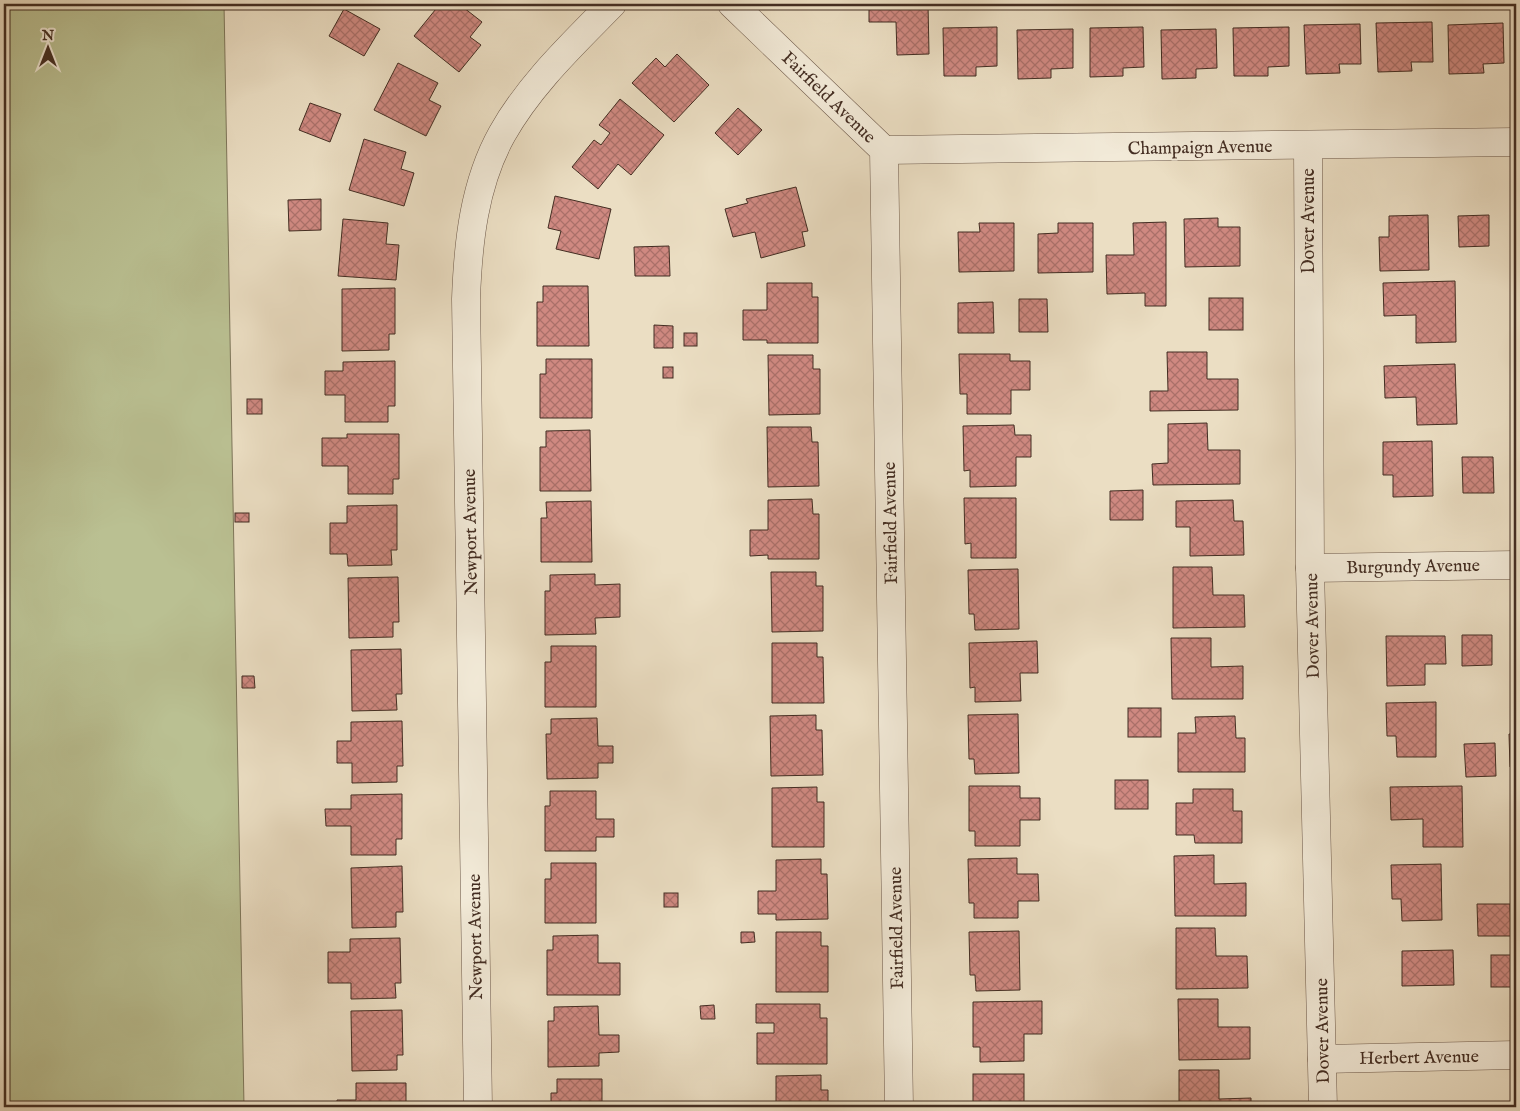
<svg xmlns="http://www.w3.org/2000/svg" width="1520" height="1111" font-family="'IM FELL English',serif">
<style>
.green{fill:#bac092;stroke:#7e765a}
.building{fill:url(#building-cross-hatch);stroke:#432d22}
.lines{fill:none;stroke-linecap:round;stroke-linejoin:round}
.minor-casing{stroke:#6d594a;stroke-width:29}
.minor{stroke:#f2ead8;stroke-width:28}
.labels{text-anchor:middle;stroke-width:4;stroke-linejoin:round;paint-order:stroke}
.street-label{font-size:18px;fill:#432d22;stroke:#f2ead8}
</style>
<defs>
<pattern id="building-cross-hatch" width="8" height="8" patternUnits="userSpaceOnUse" patternTransform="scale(1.25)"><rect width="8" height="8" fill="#cf8981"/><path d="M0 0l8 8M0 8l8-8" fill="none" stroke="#aa7069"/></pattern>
</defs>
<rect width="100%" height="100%" fill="#ebdec3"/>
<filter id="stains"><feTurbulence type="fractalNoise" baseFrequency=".004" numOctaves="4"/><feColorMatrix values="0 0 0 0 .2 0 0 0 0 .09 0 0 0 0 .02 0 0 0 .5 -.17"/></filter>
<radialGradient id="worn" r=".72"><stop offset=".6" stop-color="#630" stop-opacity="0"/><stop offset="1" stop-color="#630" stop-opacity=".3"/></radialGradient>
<path class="green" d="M4,4H224L244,1107H4Z"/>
<g class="building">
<path d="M373,4H405V5Z"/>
<path d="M440,4H459L482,22L470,37L481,45L459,72L414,36Z"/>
<path d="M869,4H928L929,54L897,55L896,22H869Z"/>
<path d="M344,9L380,29L364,56L329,36Z"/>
<path d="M1432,22L1433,62H1411L1412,71L1378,72L1376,23Z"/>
<path d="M1503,23L1504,63L1483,64L1484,73L1449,74L1448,25Z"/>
<path d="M1360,24L1361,64H1339L1340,73L1306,74L1304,25Z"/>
<path d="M997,27V66L976,67V76H944L943,28Z"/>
<path d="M1143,27L1144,67L1123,68V76L1090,77V28Z"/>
<path d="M1289,27V66L1268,67V76H1234L1233,28Z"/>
<path d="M1073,29V68L1051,69V78L1018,79L1017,30Z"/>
<path d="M1216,29L1217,68L1196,69V78L1162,79L1161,30Z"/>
<path d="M677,54L709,85L674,122L632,83L656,58L665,67Z"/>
<path d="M398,63L438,83L429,100L441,106L426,136L374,110Z"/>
<path d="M620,99L664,135L631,175L618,164L598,189L572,167L594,140L601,145L610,133L599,125Z"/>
<path d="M310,103L341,114L330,142L299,130Z"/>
<path d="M738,108L762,130L738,155L715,133Z"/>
<path d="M364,139L406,152L401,169L414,173L404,206L349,190Z"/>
<path d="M796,187L808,231L802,232L805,246L761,258L755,232L733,237L725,209L748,203L746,199Z"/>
<path d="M555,196L611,209L599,259L556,249L561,231L548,228Z"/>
<path d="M321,199V230L289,231L288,200Z"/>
<path d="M1428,215L1429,270L1380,271L1379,237H1389V216Z"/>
<path d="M1489,215V246L1459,247L1458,216Z"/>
<path d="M1218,218V227H1240V266L1185,267L1184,219Z"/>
<path d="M343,219L388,223L386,244L399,245L396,280L338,276Z"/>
<path d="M1166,222V306H1145V293L1107,294L1106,255H1134L1133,223Z"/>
<path d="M979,223H1014V271L959,272L958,232H980Z"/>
<path d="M1058,223H1093V272L1038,273V234L1058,233Z"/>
<path d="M1513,245H1516V285H1514Z"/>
<path d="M669,246L670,276H635L634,247Z"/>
<path d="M1455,281L1456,342L1416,343V315L1384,316L1383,283Z"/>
<path d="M767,283H812V297H818V343H767V340H743V310H767Z"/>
<path d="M543,286H588L589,346H537V302H543Z"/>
<path d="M395,288V334H389V350L342,351V289Z"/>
<rect x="1209" y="298" width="34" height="32"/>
<path d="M1019,299H1047L1048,332H1019Z"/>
<path d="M993,302L994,333H958V303Z"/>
<path d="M654,325L673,326V348H654Z"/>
<rect x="684" y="333" width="13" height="13"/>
<path d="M1167,352H1207V379H1238V410L1150,411V391H1168Z"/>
<path d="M959,354H1010V361H1030V390H1011V414H967V394H960Z"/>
<path d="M768,355H813V369H820V414L769,415Z"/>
<path d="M546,359H592V418H540V374H546Z"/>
<path d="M395,361V406H388V422H345V395H325V371H343V362Z"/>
<path d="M1455,364L1457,424L1417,425L1416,397L1385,398L1384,366Z"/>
<rect x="663" y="367" width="10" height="11"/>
<rect x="247" y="399" width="15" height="15"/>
<path d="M1207,423L1208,450H1240V484L1153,485L1152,464L1168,463V424Z"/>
<path d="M1014,425L1015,435H1031V457H1016V486L970,487V470L964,471L963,426Z"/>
<path d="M767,427H811L812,442H818L819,486L768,487Z"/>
<path d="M590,430L591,491H540V447H546V431Z"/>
<path d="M347,434H399V479H393V494H348V466H322V438H347Z"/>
<path d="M1432,441L1433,496L1393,497V475H1383V442Z"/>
<path d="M1462,457H1493L1494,493H1463Z"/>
<path d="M1143,490V520H1110V491Z"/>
<path d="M964,498H1016V558H971V543L965,544Z"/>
<path d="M812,499L813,514H819V559H768V555L750,556V530H768V500Z"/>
<path d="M1233,500L1234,521H1243L1244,555L1190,556V527H1176V501Z"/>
<path d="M591,501L592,562H541V518H547L546,502Z"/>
<path d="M397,505V550H391L392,565L348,566L347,554H330V523H347V506Z"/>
<rect x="235" y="513" width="14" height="9"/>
<path d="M1173,567H1212L1213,595H1244L1245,627L1173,628Z"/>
<path d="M1018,569L1019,629L975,630L974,614H969L968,570Z"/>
<path d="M771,572H816V586H823V631L772,632Z"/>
<path d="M595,574V585L620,584V617L595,618L596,634L545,635V591H550V575Z"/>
<path d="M398,577L399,622H393V637L349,638L348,578Z"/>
<path d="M1462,635H1492V665L1462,666Z"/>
<path d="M1386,636H1445L1446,664H1425V685L1387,686Z"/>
<path d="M1171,638H1211V667L1243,666V699H1172Z"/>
<path d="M1037,641L1038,673H1020L1021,701L975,702V687L970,688L969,643Z"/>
<path d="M772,643H817V657H823L824,703H772Z"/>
<path d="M551,646H596V707H545V662H551Z"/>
<path d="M401,649L402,694H396L397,710L352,711L351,650Z"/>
<path d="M242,676H254L255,688H242Z"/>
<path d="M1436,702V757H1397L1396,736H1387L1386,703Z"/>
<rect x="1128" y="708" width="33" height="29"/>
<path d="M1018,714L1019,773L975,774L974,759H969L968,715Z"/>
<path d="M816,715V730H822L823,775L771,776L770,716Z"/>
<path d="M1235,716L1236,738H1245V772H1178V733H1196L1195,717Z"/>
<path d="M597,718L598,746H613V763H598V778L547,779L546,734H551V719Z"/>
<path d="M402,721L403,766H397V782L352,783V763H337V741H351V722Z"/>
<path d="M1509,734H1516V767H1510Z"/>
<path d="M1495,743L1496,776L1466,777L1464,744Z"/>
<rect x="1115" y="780" width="33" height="29"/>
<path d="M969,786H1020V798H1040V820H1020V846H975V831H969Z"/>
<path d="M1462,786L1463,847H1423V819L1391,820L1390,787Z"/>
<path d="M817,787V802H824V847H772V788Z"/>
<path d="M1193,789H1233V811H1242V843H1195L1194,835H1176V803H1193Z"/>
<path d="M550,791H596V819H614V837H596V851H545V806H550Z"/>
<path d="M402,794V839H396V855H351V826H326L325,809H351V795Z"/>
<path d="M1214,855V884L1246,883V916H1175L1174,856Z"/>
<path d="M1017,858V874H1038L1039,901H1018V918H974V903H969L968,859Z"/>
<path d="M821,859V874H827L828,919L776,920V914H758V891H776V860Z"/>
<path d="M551,863H596V923H545V879H551Z"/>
<path d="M1441,864L1442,920L1402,921L1401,899H1392L1391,865Z"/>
<path d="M402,866L403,912H396V927L352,928L351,868Z"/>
<rect x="664" y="893" width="14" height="14"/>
<path d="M1477,904H1510L1511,936H1478Z"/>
<path d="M1176,928H1215L1216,956H1247L1248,988L1176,989Z"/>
<path d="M1019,931L1020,990L976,991L975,975H970L969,932Z"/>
<path d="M741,932H754L755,942L741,943Z"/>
<path d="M776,932H821V946H828V992H776Z"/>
<path d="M598,935V963H620V995H547V950H553V936Z"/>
<path d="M400,938L401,983H395L396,998L351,999V983H328V952H350V939Z"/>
<path d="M1453,950L1454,985L1402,986V951Z"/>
<rect x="1491" y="955" width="25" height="32"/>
<path d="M1178,999H1218V1027H1250V1059L1179,1060Z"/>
<path d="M1042,1001V1034H1024V1061L980,1062V1047H973V1002Z"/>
<path d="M756,1004H820V1018H827V1064H757V1033H774V1023H756Z"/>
<path d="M714,1005L715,1019H701L700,1006Z"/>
<path d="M598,1006L599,1035H619V1052L599,1053V1066L548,1067V1021H554V1007Z"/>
<path d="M402,1010L403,1055H397V1070L352,1071L351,1011Z"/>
<path d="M1179,1070H1219V1099L1251,1098V1107H1179Z"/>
<rect x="973" y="1074" width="51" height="33"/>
<path d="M821,1075V1090H828V1107H776V1076Z"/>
<path d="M557,1079H602V1107H551V1093H557Z"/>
<path d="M356,1083H406V1107H337V1100H356Z"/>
</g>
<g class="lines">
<defs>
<g id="minor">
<path d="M732,4L884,150L899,1107"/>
<path d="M1308,145L1310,568L1323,1107"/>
<path d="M884,150L1516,142"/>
<path d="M1310,568L1516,565"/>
<path d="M1322,1059L1516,1055"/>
<path d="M478,1107L466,299C468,243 474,184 502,134C530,84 573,44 612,4"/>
</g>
</defs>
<use href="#minor" class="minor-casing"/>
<use href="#minor" class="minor"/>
</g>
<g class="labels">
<g class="street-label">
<text transform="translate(829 97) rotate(44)" y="6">Fairfield Avenue</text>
<text transform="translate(1200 147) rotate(-1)" y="6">Champaign Avenue</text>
<text transform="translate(1308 221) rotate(-90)" y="6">Dover Avenue</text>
<text transform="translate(890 523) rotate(-91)" y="6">Fairfield Avenue</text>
<text transform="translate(470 532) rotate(-91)" y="6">Newport Avenue</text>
<text transform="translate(1413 566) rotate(-1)" y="6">Burgundy Avenue</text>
<text transform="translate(1312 626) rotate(-91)" y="6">Dover Avenue</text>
<text transform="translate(896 928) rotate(-91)" y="6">Fairfield Avenue</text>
<text transform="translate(475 937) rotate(-91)" y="6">Newport Avenue</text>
<text transform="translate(1322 1031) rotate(-91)" y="6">Dover Avenue</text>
<text transform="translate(1419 1057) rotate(-1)" y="6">Herbert Avenue</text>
</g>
</g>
<rect width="1520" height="1111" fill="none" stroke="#ebdec3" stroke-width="20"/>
<rect x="5" y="5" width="1510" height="1101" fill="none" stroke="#432d22" stroke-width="2.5"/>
<rect x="10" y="10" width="1500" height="1091" fill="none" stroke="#432d22"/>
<g transform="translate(48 48)" stroke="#f2ead8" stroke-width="4" paint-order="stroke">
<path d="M0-4L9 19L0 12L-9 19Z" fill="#432d22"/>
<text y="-8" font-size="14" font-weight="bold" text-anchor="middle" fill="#432d22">N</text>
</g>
<rect width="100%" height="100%" filter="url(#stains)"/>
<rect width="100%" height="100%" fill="url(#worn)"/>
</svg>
